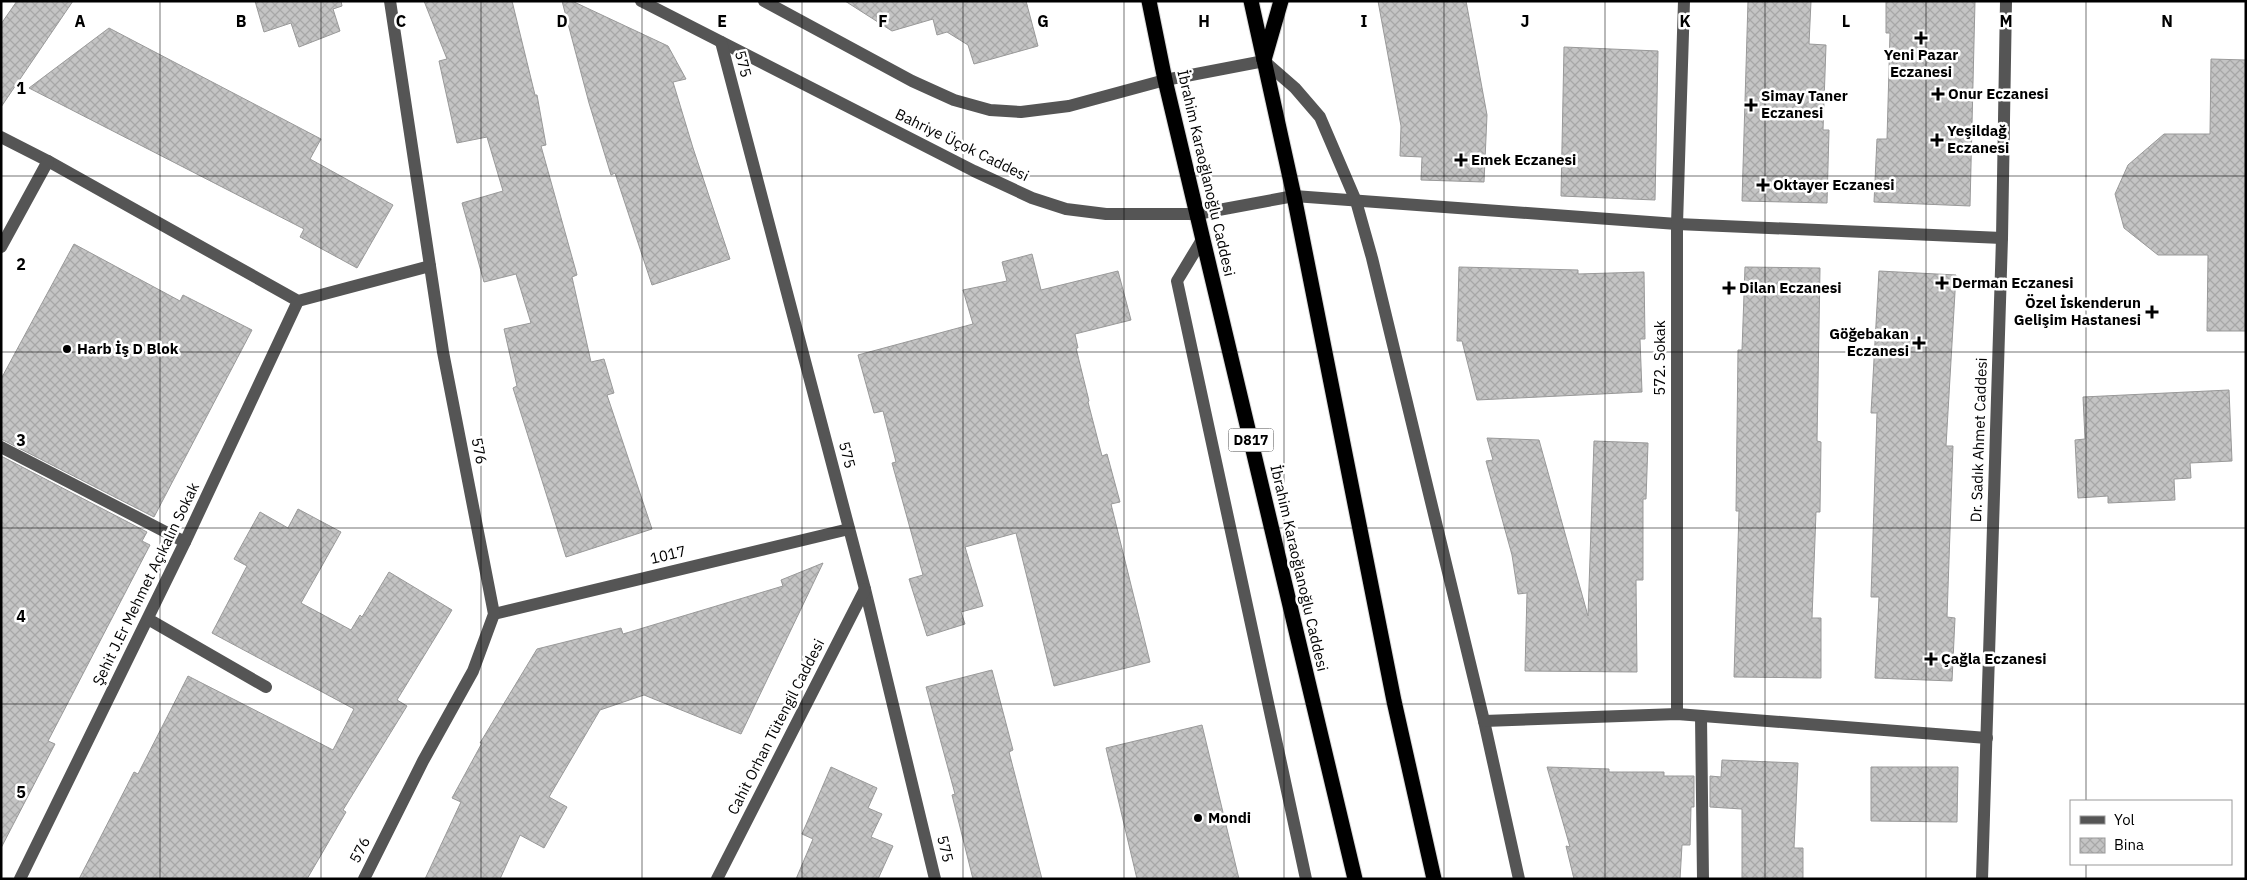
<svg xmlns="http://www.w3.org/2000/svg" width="2247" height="880" font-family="'IBM Plex Sans',sans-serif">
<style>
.building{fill:url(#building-cross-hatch);stroke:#999}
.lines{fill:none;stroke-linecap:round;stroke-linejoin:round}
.highway-casing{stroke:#dbdbdb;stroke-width:17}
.minor{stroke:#555;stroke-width:12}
.highway{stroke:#000;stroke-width:15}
.grid{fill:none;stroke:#000;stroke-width:1;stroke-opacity:0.55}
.poi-dot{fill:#000;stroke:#fff;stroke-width:2}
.labels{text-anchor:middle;stroke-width:5;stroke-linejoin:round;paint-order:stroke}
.shield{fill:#fff;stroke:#4c4c4c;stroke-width:1}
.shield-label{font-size:14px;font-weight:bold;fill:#000}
.poi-label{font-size:15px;font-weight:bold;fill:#000;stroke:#fff;text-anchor:start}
.street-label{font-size:15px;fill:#000;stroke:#fff}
.grid-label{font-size:16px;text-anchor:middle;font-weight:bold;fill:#000;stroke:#fff;stroke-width:5;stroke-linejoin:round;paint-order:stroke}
</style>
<defs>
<pattern id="building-cross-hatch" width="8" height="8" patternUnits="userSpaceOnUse" patternTransform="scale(1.25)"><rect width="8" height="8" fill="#c4c4c4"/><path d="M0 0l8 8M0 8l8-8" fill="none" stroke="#a7a7a7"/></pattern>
</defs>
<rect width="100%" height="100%" fill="#fff"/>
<g class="building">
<path d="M17,1H73L1,107V24Z"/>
<path d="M255,1H341L342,6L333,9L340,31L299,47L291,23L264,32Z"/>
<path d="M424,1H512L535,95H537L546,145L541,146L577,275L572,277L591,362L604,359L614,393L607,395L652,529L566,557L513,388L517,386L504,329L531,323L516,274L484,282L462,203L503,191L487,137L457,143L439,61L447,59Z"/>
<path d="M562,1H572L668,46L686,79L673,82L693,148L730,259L652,285L615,173L611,175L589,103Z"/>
<path d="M845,1H1026L1038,46L974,64L968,45L947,32L937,35L933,19L892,31Z"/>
<path d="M1378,1H1466L1487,115L1484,182L1421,180L1422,157L1400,156L1401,126Z"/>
<path d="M1748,1H1811L1809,44L1826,45L1823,130H1829L1827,203L1742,201Z"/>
<path d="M1886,1H1975L1970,206L1874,202L1877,139H1887L1890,33H1886Z"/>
<path d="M109,28L321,139L310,159L393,205L357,268L300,237L304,229L29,88Z"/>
<path d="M1564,47L1658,51L1655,200L1561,196Z"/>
<path d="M2211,59L2246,60V331H2207L2208,255H2158L2124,228L2115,194L2128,165L2164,134H2210Z"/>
<path d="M74,244L180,301L183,295L252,330L154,517L1,439V379Z"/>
<path d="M1032,254L1041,290L1118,271L1131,320L1075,334L1078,348H1076L1089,401L1088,402L1102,456L1107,454L1120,502L1111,504L1150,662L1054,686L1016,533L965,547L983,606L961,612L965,624L927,636L909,579L923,575L892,463L896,462L883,411L874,413L858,355L973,324L963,290L1007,281L1002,262Z"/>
<path d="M1459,267L1578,270V274L1644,272L1645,339H1640L1642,392L1477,400L1462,341H1457Z"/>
<path d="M1745,267L1820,268L1817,441L1821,442L1820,512H1816L1812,618H1821V678L1734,677L1739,511H1736L1738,350H1742Z"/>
<path d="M1879,271L1956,275L1946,446H1953L1947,617L1955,618L1952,681L1875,678L1879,597H1871L1877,413H1871Z"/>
<path d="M2229,390L2232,461L2190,463L2191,478L2174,479L2175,500L2108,503V496L2078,498L2075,440L2085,439L2083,397Z"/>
<path d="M1487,438L1539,440L1588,616L1594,441L1648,443L1646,499H1643V580H1636L1637,672L1525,671L1527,593L1518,594L1512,555L1486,461L1493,460Z"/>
<path d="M1,456L147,532L142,541L150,545L48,741L55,744L1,848Z"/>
<path d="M298,509L341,532L301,603L351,630L360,615L362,617L389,572L452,610L397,700L407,706L343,810L346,812L307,879H79L134,772L138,774L188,676L333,750L354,709L212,633L247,566L234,559L260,512L288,528Z"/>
<path d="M823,563L741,734L644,695L600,710L549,797L567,807L544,848L520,835L500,879H425L461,802L452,798L482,743H480L537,649L621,628L623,634L783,586L781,580Z"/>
<path d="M992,670L1013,750L1009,752L1042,879H973L952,795L955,794L926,687Z"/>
<path d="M1202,725L1239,879H1137L1106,748Z"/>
<path d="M1722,760L1798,763L1794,848H1803V879H1742V809L1710,807V776L1721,777Z"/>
<path d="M831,767L877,788L868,808L882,814L871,837L893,846L878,879H796L813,839L802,834Z"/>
<path d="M1547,767L1609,769V772H1664V776H1694V807H1691L1690,845H1682L1680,879H1574L1566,846L1570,847Z"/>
<path d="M1871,767H1958L1957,822L1871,821Z"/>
</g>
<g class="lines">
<defs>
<g id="highway">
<path d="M1149,1L1165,80L1355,879"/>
<path d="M1251,1L1294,196L1394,701L1434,879"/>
<path d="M1264,60L1281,1"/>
</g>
</defs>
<use href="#highway" class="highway-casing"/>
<g class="minor">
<path d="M641,1L974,171L1032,198L1066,209L1106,214H1197L1294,196L1677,224L2002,238"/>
<path d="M764,1L912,81L954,100L990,110L1021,112L1069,106L1165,80L1264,61L1295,88L1320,117L1356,201L1372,258L1484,721L1519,879"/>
<path d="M721,42L865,589L935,879"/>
<path d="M1,137L48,161L298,301L430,266"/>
<path d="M1203,238L1177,281L1306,879"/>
<path d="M1,247L48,161"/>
<path d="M1,447L185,542"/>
<path d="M494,614L849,529"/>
<path d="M148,619L266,687"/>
<path d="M1677,714V224L1684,1"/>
<path d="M1701,716L1703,879"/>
<path d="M1484,721L1677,714L1987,738"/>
<path d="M20,879L185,542L298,301"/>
<path d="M364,879L423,761L473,671L494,614L443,352L390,1"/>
<path d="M717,879L865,589"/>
<path d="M1982,879L2002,238L2006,1"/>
</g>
<use href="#highway" class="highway"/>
</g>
<path class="grid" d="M160,1V879M321,1V879M481,1V879M642,1V879M802,1V879M963,1V879M1124,1V879M1284,1V879M1444,1V879M1605,1V879M1765,1V879M1926,1V879M2086,1V801M1,176H2246M1,352H2246M1,528H2246M1,704H2246M2086,864V879"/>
<g class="poi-dot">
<path d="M1918.5 30.5h5v5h5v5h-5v5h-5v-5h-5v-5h5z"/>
<path d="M1935.5 86.5h5v5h5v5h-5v5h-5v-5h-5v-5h5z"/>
<path d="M1748.5 97.5h5v5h5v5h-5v5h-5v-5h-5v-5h5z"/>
<path d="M1934.5 132.5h5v5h5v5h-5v5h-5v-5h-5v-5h5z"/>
<path d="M1458.5 152.5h5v5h5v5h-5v5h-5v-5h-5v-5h5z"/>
<path d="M1760.5 177.5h5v5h5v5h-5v5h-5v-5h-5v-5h5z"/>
<path d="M1939.5 275.5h5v5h5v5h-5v5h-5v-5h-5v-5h5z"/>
<path d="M1726.5 280.5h5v5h5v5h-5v5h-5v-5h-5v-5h5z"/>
<path d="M2149.5 304.5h5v5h5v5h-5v5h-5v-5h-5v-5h5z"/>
<path d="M1916.5 335.5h5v5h5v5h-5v5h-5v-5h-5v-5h5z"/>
<circle cx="67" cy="349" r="5"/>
<path d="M1928.5 651.5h5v5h5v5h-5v5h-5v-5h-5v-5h5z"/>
<circle cx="1198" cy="818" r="5"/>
</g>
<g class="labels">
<rect class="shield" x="1228.5" y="428.5" width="45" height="23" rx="4"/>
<g class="shield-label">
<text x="1251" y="445">D817</text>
</g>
<g class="poi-label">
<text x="1921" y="60" text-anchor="middle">Yeni Pazar<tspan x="1921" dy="17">Eczanesi</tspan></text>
<text x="1948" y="99">Onur Eczanesi</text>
<text x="1761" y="101">Simay Taner<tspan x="1761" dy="17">Eczanesi</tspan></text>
<text x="1947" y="136">Yeşildağ<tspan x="1947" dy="17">Eczanesi</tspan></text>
<text x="1471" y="165">Emek Eczanesi</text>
<text x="1773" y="190">Oktayer Eczanesi</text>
<text x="1952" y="288">Derman Eczanesi</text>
<text x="1739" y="293">Dilan Eczanesi</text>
<text x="2141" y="308" text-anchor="end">Özel İskenderun<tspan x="2141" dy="17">Gelişim Hastanesi</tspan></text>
<text x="1909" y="339" text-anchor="end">Göğebakan<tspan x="1909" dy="17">Eczanesi</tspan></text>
<text x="77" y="354">Harb İş D Blok</text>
<text x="1941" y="664">Çağla Eczanesi</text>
<text x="1208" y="823">Mondi</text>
</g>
<g class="street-label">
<text transform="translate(743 64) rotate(75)" y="5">575</text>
<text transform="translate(962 145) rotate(26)" y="5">Bahriye Üçok Caddesi</text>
<text transform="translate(1206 173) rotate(77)" y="5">İbrahim Karaoğlanoğlu Caddesi</text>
<text transform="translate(1660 358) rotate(-90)" y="5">572. Sokak</text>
<text transform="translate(1979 440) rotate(-88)" y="5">Dr. Sadık Ahmet Caddesi</text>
<text transform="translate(479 451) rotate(79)" y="5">576</text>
<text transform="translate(847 455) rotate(75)" y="5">575</text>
<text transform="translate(668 555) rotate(-13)" y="5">1017</text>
<text transform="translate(1299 568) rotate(77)" y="5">İbrahim Karaoğlanoğlu Caddesi</text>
<text transform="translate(146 584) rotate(-64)" y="5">Şehit J.Er Mehmet Açıkalın Sokak</text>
<text transform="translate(776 727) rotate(-63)" y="5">Cahit Orhan Tütengil Caddesi</text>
<text transform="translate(945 849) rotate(76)" y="5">575</text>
<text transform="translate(360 850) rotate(-63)" y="5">576</text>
</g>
</g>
<g class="grid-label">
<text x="80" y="27">A</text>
<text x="241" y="27">B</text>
<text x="401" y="27">C</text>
<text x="562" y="27">D</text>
<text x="722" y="27">E</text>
<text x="883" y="27">F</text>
<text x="1043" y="27">G</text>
<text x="1204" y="27">H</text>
<text x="1364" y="27">I</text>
<text x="1525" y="27">J</text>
<text x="1685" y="27">K</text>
<text x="1846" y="27">L</text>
<text x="2006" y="27">M</text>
<text x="2167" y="27">N</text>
<text x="21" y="94">1</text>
<text x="21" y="270">2</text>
<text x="21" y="446">3</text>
<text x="21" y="622">4</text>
<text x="21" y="798">5</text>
</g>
<rect width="2247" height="880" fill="none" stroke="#000000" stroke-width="5"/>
<rect x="2070" y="800" width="162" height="65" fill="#ffffff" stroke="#999999"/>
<rect x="2080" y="816" width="25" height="8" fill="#555555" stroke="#999999"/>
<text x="2114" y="825" font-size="15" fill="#000000">Yol</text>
<rect x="2080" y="838" width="25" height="15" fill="url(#building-cross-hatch)" stroke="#999999"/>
<text x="2114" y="850" font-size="15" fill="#000000">Bina</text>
</svg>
